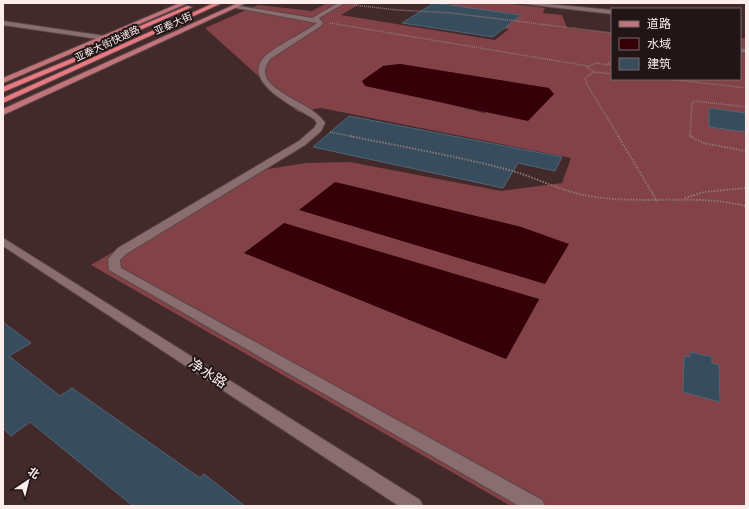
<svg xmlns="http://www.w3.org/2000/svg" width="749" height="509" font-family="'Exo 2','Noto Sans SC',sans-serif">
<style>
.forest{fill:#834248;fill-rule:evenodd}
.water{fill:#360009}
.building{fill:#374c5c;stroke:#506576}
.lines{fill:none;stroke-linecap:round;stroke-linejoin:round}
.minor-casing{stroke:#5b4647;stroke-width:2}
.major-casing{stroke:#5b4647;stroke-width:2}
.highway-casing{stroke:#5b4647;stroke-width:2}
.path-far1{stroke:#8d7778;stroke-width:1.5;stroke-dasharray:1 1;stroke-linecap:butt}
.path{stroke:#8d7778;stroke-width:2;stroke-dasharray:1.5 1.5;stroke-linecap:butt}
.minor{fill:#8a6d6e;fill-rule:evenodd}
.major{fill:#c2747a;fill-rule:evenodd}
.highway{fill:#e87982;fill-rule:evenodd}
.labels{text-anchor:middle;stroke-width:4;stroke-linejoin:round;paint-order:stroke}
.far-street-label{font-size:10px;fill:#feeded;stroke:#211516}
.near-street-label{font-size:14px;fill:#feeded;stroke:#211516}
</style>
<rect width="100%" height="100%" fill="#42292a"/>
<path class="forest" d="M327,3H361L341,15L495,40L509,29L430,18L454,3H504L545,8L543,13L562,15L567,28L612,33V79H740V38H746V506H511L91,265L249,172L306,163L350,162L501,191L562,183L571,158L321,108L298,112L205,28L258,5L312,11ZM400,64L549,88L484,113L388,89L366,86L362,81L383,66ZM335,182L521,227L568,244ZM244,253L539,299V300L506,359Z"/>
<g class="water">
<path d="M400,64L549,88L554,94L528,121L365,86L362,81L383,66Z"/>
<path d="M335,182L521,227L569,244L545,284L299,210Z"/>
<path d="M284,223L539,299L506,359L244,253Z"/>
</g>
<g class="building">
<path d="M434,3L521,15L493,37L402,23Z"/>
<path d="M709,108L746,113V132L709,127Z"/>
<path d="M349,116L562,157L555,171L518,163L503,188L313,147Z"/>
<path d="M3,322L31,343L9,356L60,396L72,388L200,478L204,474L245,506H133L30,422L11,436L3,428Z"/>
<path d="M690,352L712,357V363L719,365L720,402L683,392L684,356L690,357Z"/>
</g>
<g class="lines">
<defs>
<g id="minor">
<path d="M338,3H345L319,18L323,23L321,26L270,59C267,64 263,71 266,77C274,95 313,104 325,123L321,131L305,145L126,254L120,260L121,268L542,500L545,506H519L109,270L108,259L118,248L299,141L314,128L317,123L314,119C297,108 239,82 265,56C277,45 302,34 317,23L236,8L233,6L234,5L312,18Z"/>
<path d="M516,3H537L612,10V14Z"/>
<path d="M3,21L105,36L108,38L105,40L3,25Z"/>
<path d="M740,48L746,49V53L740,52Z"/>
<path d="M3,238L420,500L423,506H399L3,246Z"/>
</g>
<g id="major">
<path d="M180,3H188L3,83V78Z"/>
<path d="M238,3H246L3,115V109Z"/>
</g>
<g id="highway">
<path d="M214,3H222L3,103V98Z"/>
<path d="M187,6L192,7L115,41L118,43L117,44L3,92V87L107,44L104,42L105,41Z"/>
</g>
</defs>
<use href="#minor" class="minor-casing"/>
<use href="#major" class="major-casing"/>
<use href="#highway" class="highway-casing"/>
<g class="path-far1">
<path d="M354,5L397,10L451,13L612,33"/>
<path d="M330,23L588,66"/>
<path d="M608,64L612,61"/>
<path d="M612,65L596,63L587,67L594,72L612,74"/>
<path d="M594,72L585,78L586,83L619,137"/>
<path d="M668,79L746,88"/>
<path d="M330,132L354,137"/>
<path d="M692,137L690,136L692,103L695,101L746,107"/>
</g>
<g class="path">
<path d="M350,136C403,147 457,156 509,170C535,177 558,190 584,195C638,206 692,193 746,206"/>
<path d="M618,136L657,201"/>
<path d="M690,136L703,143L746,151"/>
<path d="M685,198L704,192L746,188"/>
</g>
<use href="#minor" class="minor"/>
<use href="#major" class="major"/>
<use href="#highway" class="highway"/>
</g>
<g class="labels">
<g class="far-street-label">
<text transform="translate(173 23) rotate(-24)" y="4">亚泰大街</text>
<text transform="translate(107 43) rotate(-25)" y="4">亚泰大街快速路</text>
</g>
<g class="near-street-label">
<text transform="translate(208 373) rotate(33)" y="5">净水路</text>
</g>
</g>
<rect width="749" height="509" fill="none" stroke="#feeded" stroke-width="8"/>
<rect x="611" y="8" width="130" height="72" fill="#211516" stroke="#796b6c"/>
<rect x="619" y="21" width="20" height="6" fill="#c2747a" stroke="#796b6c"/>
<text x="647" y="28" font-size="12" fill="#feeded">道路</text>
<rect x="619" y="38" width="20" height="12" fill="#360009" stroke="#796b6c"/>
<text x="647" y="48" font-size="12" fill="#feeded">水域</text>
<rect x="619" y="58" width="20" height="12" fill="#374c5c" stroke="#796b6c"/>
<text x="647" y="68" font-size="12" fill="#feeded">建筑</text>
<g transform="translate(28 481) rotate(35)" stroke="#211516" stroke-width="3" paint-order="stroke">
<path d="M0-3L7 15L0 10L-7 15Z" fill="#feeded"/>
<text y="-6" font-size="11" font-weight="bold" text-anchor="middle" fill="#feeded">北</text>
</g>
</svg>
